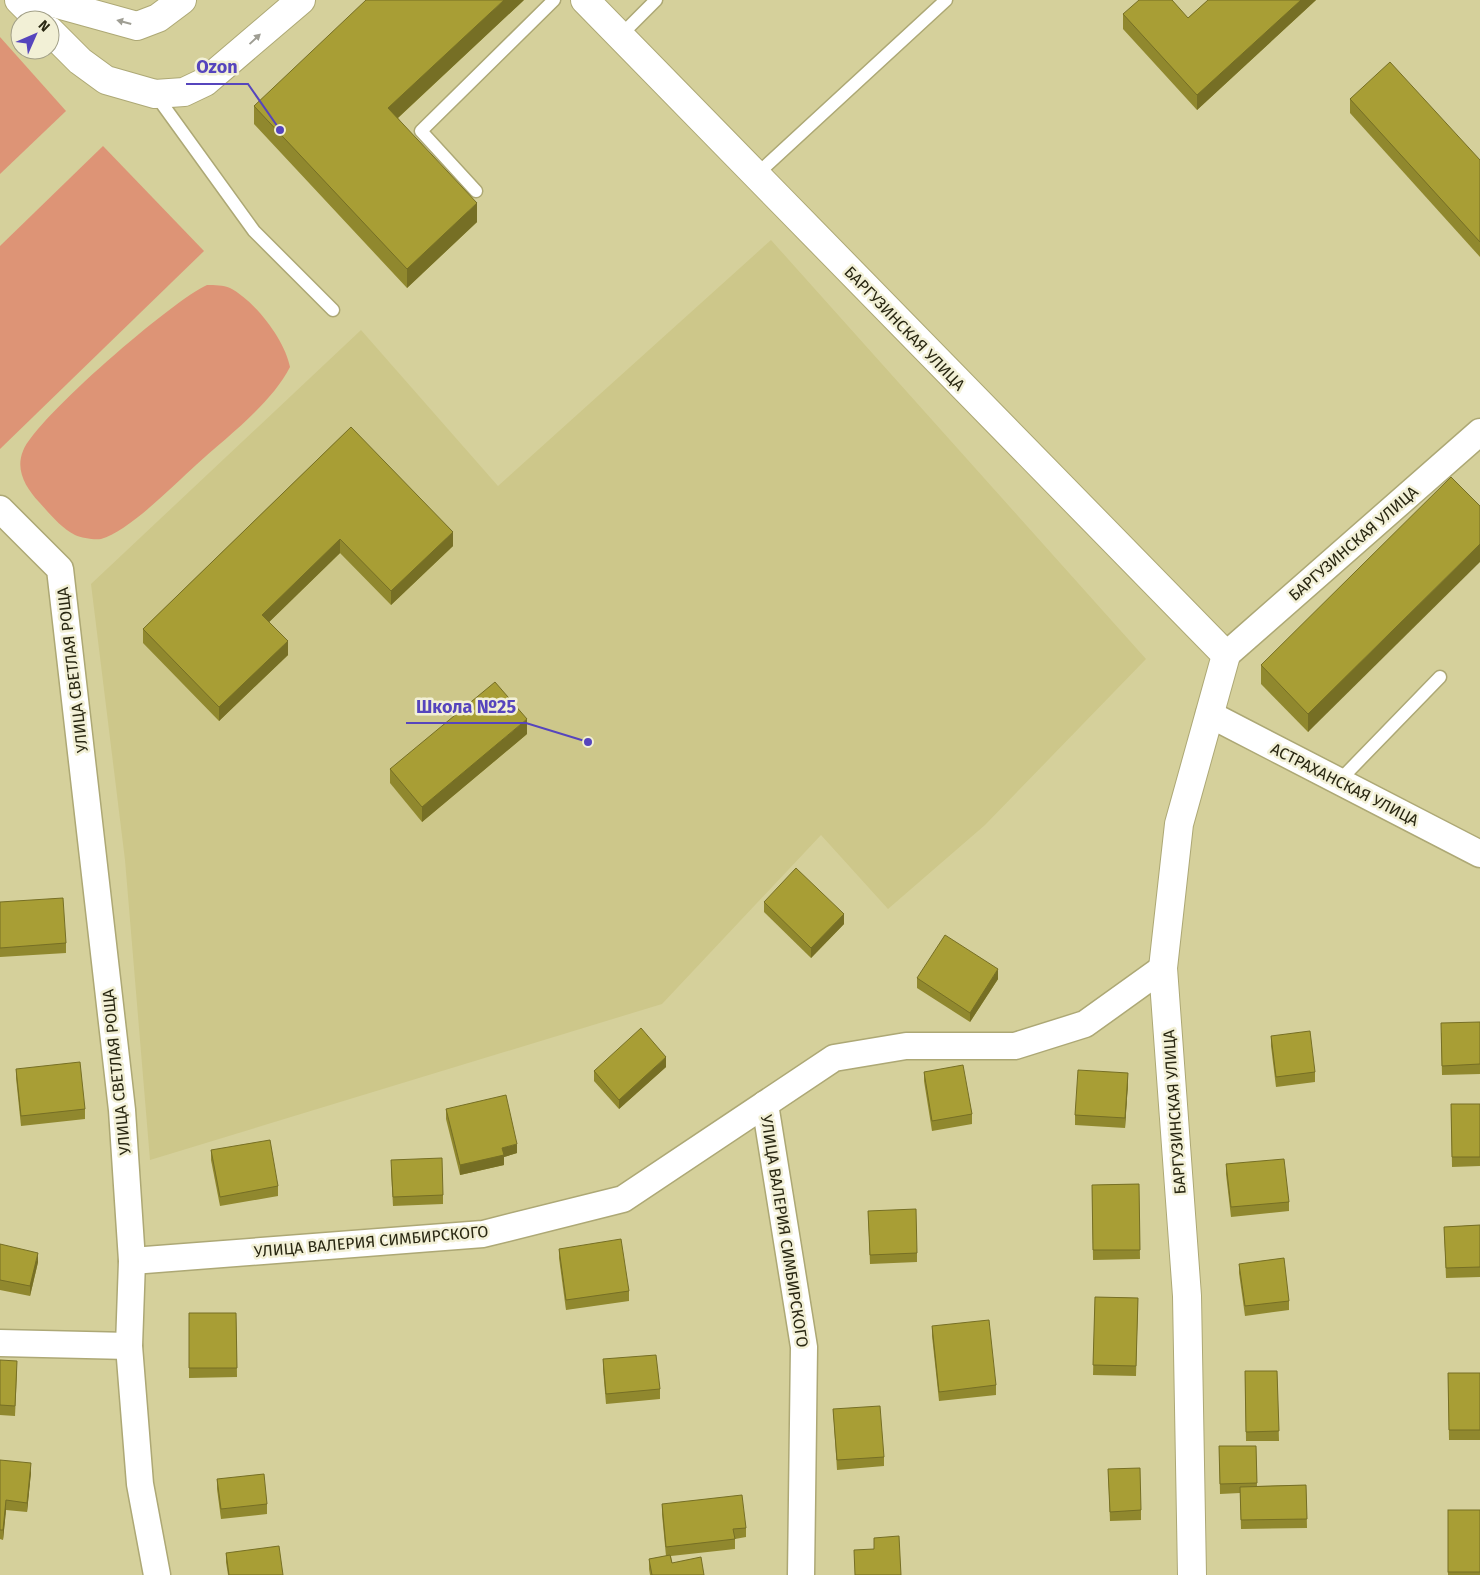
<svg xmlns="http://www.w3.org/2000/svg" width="1480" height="1575" font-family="'Fira Sans',sans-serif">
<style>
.built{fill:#cdc78a}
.green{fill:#dd9476}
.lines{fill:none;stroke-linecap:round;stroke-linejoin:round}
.service-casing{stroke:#ada875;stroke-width:15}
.minor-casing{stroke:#ada875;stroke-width:29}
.tertiary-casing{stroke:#ada875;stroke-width:30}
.service{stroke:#fff;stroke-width:12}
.minor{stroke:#fff;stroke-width:26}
.tertiary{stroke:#fff;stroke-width:28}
.wall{fill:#90882e}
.shaded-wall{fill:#766f25}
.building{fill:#a89e35;stroke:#766f25}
.oneway{fill:#9f9e94}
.labels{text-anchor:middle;stroke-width:5;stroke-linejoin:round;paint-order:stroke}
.street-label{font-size:16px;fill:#292712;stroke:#f2f0d6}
.leader{fill:none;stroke:#5645bd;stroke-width:2}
.callout-dot{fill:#5645bd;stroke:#f2f0d6;stroke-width:2}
.callout-label{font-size:18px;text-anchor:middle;font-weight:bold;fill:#5645bd;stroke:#f2f0d6;stroke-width:5;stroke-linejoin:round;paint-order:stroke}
</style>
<rect width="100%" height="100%" fill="#d5d09b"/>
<path class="built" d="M771,240L1146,659L985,825L888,909L821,835L662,1004L150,1160L125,860L91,584L361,330L498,486Z"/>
<g class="green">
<path d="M0,37L66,111L0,174Z"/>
<path d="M103,146L204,251L0,449V246Z"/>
<path d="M207,285C215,285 223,285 230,288C255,301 285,340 290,367C271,404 227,437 196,465C175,484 128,532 101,539C94,540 82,538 75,535C61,528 50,514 39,502C26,488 15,470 23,451C36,418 173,300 207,285Z"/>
</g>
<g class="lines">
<defs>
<g id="service">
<path d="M620,36L656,0"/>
<path d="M155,94L254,231L333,310"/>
<path d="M756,175L946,0"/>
<path d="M476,191L421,131L554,0"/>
<path d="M1339,781L1440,677"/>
</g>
<g id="minor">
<path d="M0,509L60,569L122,1110L132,1261L129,1346L140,1484L157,1575"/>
<path d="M1226,655L1480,432"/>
<path d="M1209,714L1480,854"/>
<path d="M765,1104L804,1347L801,1575"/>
<path d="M132,1261L483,1234L623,1199L834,1058L906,1046H1015L1085,1024L1163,968"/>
<path d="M0,1343L129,1346"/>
</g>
<g id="tertiary">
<path d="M19,0L39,20"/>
<path d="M43,0L137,26L158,18L182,0"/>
<path d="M585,0L1226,655L1179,824L1163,968L1187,1296L1192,1575"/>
<path d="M50,31L80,61L106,80L155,94L184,92L205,82L301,0"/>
</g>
</defs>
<use href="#service" class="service-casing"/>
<use href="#minor" class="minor-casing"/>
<use href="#tertiary" class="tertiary-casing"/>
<use href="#service" class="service"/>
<use href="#minor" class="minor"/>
<use href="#tertiary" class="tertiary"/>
</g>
<g class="wall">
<path d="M524,0L398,118L477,222L407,288L254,124V106Z"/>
<path d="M1208,0H1316L1197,110L1123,29V14L1188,18Z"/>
<path d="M1350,99L1480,160V257L1350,113Z"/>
<path d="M351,427L453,546L391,605L340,553L269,622L288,655L219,721L143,643V629Z"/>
<path d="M1480,506L1308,732L1261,684V665Z"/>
<path d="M527,734L422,822L390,783V769Z"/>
<path d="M0,902L66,943V953L0,957Z"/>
<path d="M764,902L844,924L811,958L764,912Z"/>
<path d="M917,978L998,979L970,1022L917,988Z"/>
<path d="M1480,1022V1074L1442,1075L1441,1033Z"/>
<path d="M1271,1036L1315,1072V1082L1276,1087L1271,1046Z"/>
<path d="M666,1067L619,1109L594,1081V1071Z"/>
<path d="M16,1069L85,1109V1119L21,1126L16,1078Z"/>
<path d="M924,1072L972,1114V1124L932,1131L924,1081Z"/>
<path d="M1128,1083L1125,1128L1075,1125V1115Z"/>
<path d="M1451,1104H1480V1166L1452,1167Z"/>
<path d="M446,1109L517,1153L504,1157V1165L460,1175L446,1119Z"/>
<path d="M211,1150L278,1186V1196L220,1206L211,1160Z"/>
<path d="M1226,1164L1289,1202V1211L1231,1217L1226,1174Z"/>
<path d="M391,1170L443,1195V1204L393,1206Z"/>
<path d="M1139,1184L1140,1259L1093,1260L1092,1185Z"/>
<path d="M868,1211L917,1253V1262L870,1264Z"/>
<path d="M1480,1225V1277L1446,1278L1444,1227Z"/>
<path d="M0,1244L38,1262L30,1296L0,1290Z"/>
<path d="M559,1249L629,1291V1301L566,1310L559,1258Z"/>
<path d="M1239,1264L1289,1301V1310L1245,1316L1239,1273Z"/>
<path d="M1095,1297L1138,1298L1136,1376L1093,1375Z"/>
<path d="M189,1313H236L237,1377L189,1378Z"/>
<path d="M932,1326L996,1385V1395L939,1401L932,1336Z"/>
<path d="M603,1359L660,1389V1399L606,1404L603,1369Z"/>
<path d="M0,1360L17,1371L15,1416L0,1415Z"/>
<path d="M1245,1371H1277L1279,1441H1246Z"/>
<path d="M1448,1373H1480V1440H1449Z"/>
<path d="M833,1409L884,1457V1466L837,1470Z"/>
<path d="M1219,1446H1256L1257,1486L1306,1485L1307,1528L1241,1529L1240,1493L1220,1494Z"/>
<path d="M0,1460L31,1472L27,1512L6,1510L3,1540L0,1539Z"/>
<path d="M1108,1469L1141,1510V1520L1110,1521Z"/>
<path d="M217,1479L267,1504V1514L221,1519L217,1489Z"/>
<path d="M662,1504L746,1528V1537L735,1539V1549L671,1556L672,1563L704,1575H650L649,1569V1559L666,1556L662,1514Z"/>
<rect x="1448" y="1510" width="32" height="65"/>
<path d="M226,1553L283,1575H228L226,1562Z"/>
</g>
<g class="shaded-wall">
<path d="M504,0H524L388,127V108Z"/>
<path d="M1301,0H1316L1197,110V95Z"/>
<path d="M477,203V222L407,288V269Z"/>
<path d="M453,532V546L391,605V591Z"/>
<path d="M340,539V553L262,629V615Z"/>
<path d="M1480,544V562L1308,732V714Z"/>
<path d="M288,641V655L219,721V707Z"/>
<path d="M527,719V734L422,822V807Z"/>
<path d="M844,914V924L811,958V948Z"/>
<path d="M998,969V979L970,1022V1013Z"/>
<path d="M666,1057V1067L619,1109V1100Z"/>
<path d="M1128,1073V1083L1125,1128V1118Z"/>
<path d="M517,1144V1153L504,1157V1165L460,1175V1165L502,1148Z"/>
<path d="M38,1253V1262L30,1296V1286Z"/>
<path d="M31,1463V1472L27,1512V1503Z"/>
<path d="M6,1500V1510L3,1540V1530Z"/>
</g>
<g class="building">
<path d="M366,0H504L388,108L477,203L407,269L254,106Z"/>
<path d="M1139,0H1172L1188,18L1208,0H1301L1197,95L1123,14Z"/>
<path d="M1390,62L1480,160V242L1350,99Z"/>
<path d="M351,427L453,532L391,591L340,539L262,615L288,641L219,707L143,629Z"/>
<path d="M1451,477L1480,506V544L1308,714L1261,665Z"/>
<path d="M495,682L527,719L422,807L390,769Z"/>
<path d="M796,868L844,914L811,948L764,902Z"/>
<path d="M63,898L66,943L0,948V902Z"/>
<path d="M945,935L998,969L970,1013L917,978Z"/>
<path d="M1480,1022V1064L1442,1066L1441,1023Z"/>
<path d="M641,1028L666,1057L619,1100L594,1071Z"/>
<path d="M1310,1031L1315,1072L1276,1077L1271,1036Z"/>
<path d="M80,1062L85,1109L21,1116L16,1069Z"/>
<path d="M963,1065L972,1114L932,1121L924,1072Z"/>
<path d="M1078,1070L1128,1073L1125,1118L1075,1115Z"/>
<path d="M506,1095L517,1144L502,1148L504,1155L460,1165L446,1109Z"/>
<path d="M1451,1104H1480V1157H1452Z"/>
<path d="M270,1140L278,1186L220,1197L211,1150Z"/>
<path d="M442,1158L443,1195L393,1197L391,1160Z"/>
<path d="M1284,1159L1289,1202L1231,1207L1226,1164Z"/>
<path d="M1139,1184L1140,1250H1093L1092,1185Z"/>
<path d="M916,1209L917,1253L870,1255L868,1211Z"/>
<path d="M1480,1225V1267L1446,1268L1444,1227Z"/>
<path d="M621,1239L629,1291L566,1300L559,1249Z"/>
<path d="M0,1244L38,1253L30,1286L0,1280Z"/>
<path d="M1284,1258L1289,1301L1245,1306L1239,1264Z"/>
<path d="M1095,1297L1138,1298L1136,1366L1093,1365Z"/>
<path d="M189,1313H236L237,1368H189Z"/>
<path d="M989,1320L996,1385L939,1392L932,1326Z"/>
<path d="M656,1355L660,1389L606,1394L603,1359Z"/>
<path d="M0,1360L17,1361L15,1406L0,1405Z"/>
<path d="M1245,1371H1277L1279,1431L1246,1432Z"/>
<path d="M1448,1373H1480V1430H1449Z"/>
<path d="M880,1406L884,1457L837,1460L833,1409Z"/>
<path d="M1219,1446H1256L1257,1483L1220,1484Z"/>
<path d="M0,1460L31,1463L27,1503L6,1500L3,1530H0Z"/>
<path d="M1140,1468L1141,1510L1110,1512L1108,1469Z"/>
<path d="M264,1474L267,1504L221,1509L217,1479Z"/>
<path d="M1306,1485L1307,1519L1241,1520L1240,1487Z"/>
<path d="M742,1495L746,1528L733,1529L735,1539L666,1547L662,1504Z"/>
<rect x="1448" y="1510" width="32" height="62"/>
<path d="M899,1536L901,1575H855L854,1550L874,1549V1538Z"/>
<path d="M279,1546L283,1575H229L226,1553Z"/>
<path d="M670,1555L672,1563L701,1557L704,1575H652L649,1559Z"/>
</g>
<defs><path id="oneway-solid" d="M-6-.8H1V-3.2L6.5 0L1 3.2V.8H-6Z" transform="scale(1.25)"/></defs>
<g class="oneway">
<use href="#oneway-solid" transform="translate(124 22) rotate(-165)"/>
<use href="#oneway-solid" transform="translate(255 39) rotate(-43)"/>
</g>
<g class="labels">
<g class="street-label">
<text transform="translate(905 328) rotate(46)" y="6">БАРГУЗИНСКАЯ УЛИЦА</text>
<text transform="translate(1353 543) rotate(-41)" y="6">БАРГУЗИНСКАЯ УЛИЦА</text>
<text transform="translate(72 670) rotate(-97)" y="6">УЛИЦА СВЕТЛАЯ РОЩА</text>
<text transform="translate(1345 784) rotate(27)" y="6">АСТРАХАНСКАЯ УЛИЦА</text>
<text transform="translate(116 1072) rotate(-96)" y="6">УЛИЦА СВЕТЛАЯ РОЩА</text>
<text transform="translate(1174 1112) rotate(-94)" y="6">БАРГУЗИНСКАЯ УЛИЦА</text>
<text transform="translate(785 1231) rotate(81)" y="6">УЛИЦА ВАЛЕРИЯ СИМБИРСКОГО</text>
<text transform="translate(371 1241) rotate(-5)" y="6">УЛИЦА ВАЛЕРИЯ СИМБИРСКОГО</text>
</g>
</g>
<path class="leader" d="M280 130L248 84H186M588 742L526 723H406"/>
<g class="callout-dot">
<circle cx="280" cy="130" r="5"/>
<circle cx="588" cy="742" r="5"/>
</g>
<g class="callout-label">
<text x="217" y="73">Ozon</text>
<text x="466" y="713">Школа №25</text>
</g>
<g transform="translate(35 35) rotate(45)"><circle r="24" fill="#f2f0d6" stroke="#a2a088"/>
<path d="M0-4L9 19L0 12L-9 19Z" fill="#5645bd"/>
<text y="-8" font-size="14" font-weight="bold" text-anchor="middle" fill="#292712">N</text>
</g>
</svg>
